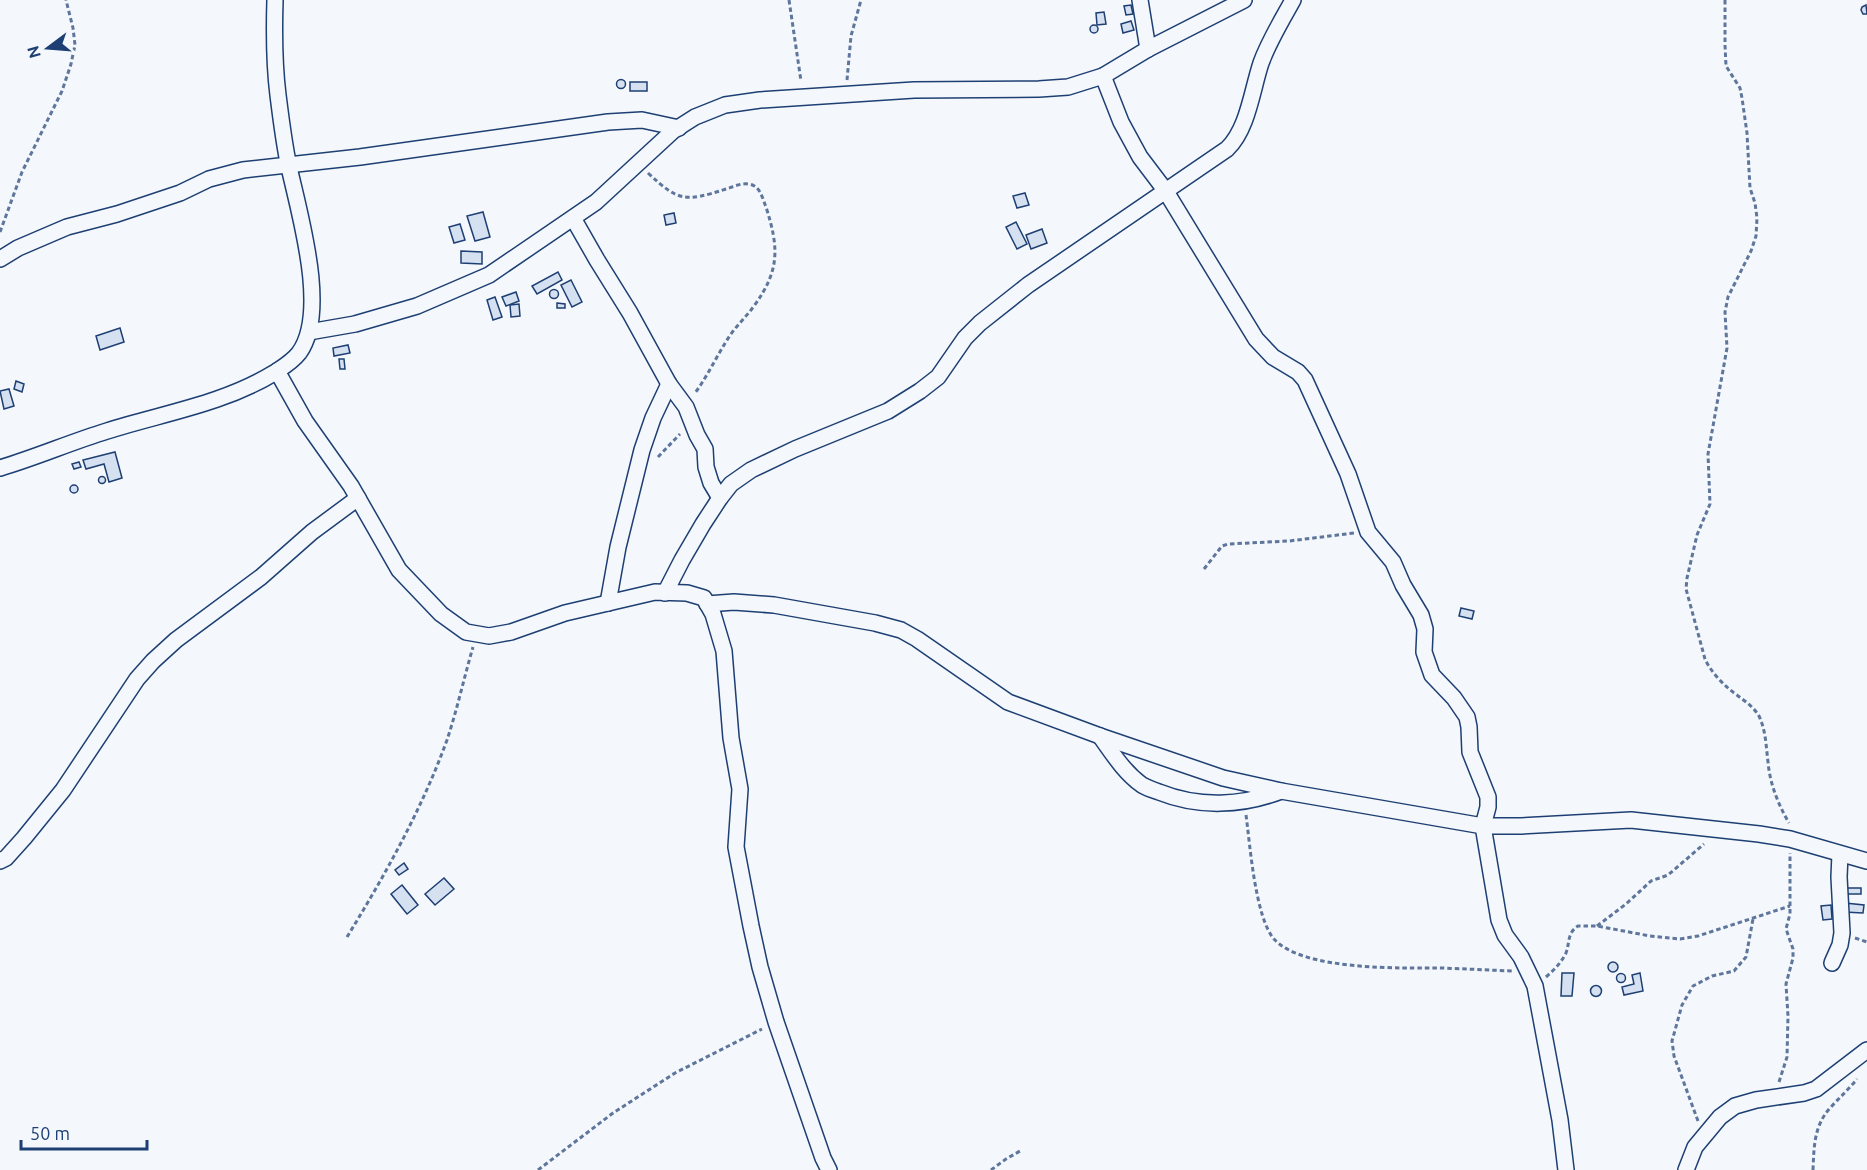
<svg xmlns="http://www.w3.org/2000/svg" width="1867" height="1170" font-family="Ubuntu,sans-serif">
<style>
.building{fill:#d5e0f0;stroke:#1d3f73;stroke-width:1.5}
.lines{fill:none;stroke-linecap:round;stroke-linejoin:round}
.street-casing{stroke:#1d3f73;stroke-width:18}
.path{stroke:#5e769c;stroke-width:3;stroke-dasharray:4.5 3;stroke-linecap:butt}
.street{stroke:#f4f7fb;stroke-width:15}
</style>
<rect width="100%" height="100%" fill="#f4f7fb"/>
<g class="building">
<path d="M1131,5L1133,14L1126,15L1124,6Z"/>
<path d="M1866,5L1867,14H1863L1861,10L1862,7Z"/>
<path d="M1104,12L1106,24L1097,25L1096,13Z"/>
<path d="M1131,21L1134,30L1123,33L1121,24Z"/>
<circle cx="1094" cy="29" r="4"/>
<circle cx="621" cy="84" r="4.5"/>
<rect x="630" y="82" width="17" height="9"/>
<path d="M1025,193L1029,205L1017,208L1013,196Z"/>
<path d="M483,212L490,237L475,241L467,216Z"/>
<path d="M674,213L676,223L666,225L664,215Z"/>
<path d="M1016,222L1027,244L1017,249L1006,227Z"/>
<path d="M460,224L465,240L454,243L449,227Z"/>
<path d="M1042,229L1047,243L1031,249L1026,235Z"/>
<path d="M461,251L482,252V264L461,263Z"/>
<path d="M558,272L562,280L537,294L532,286Z"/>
<path d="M571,280L582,302L572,307L561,285Z"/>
<circle cx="554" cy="294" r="4.5"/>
<path d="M516,292L519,301L506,306L502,297Z"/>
<path d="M495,297L502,317L493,320L487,300Z"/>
<path d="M557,303L565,304V308H557Z"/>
<path d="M519,304L520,316L511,317L510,305Z"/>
<path d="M120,328L124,342L100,350L96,336Z"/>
<path d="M348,345L350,353L334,356L333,348Z"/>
<path d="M339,359H344L345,369H340Z"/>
<path d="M16,381L24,384L22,392L14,389Z"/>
<path d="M9,389L14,406L4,409L0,391Z"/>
<path d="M115,452L122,478L109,482L104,464L86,469L83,460Z"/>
<path d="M79,462L81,467L74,469L72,464Z"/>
<circle cx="102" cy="480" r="3.5"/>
<circle cx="74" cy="489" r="4"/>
<path d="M1461,608L1474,611L1472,619L1459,616Z"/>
<path d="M404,863L408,869L399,875L395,870Z"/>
<path d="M444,878L454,889L435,905L425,894Z"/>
<path d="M402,885L418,905L407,914L391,894Z"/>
<path d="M1844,888H1861V894H1845Z"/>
<path d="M1845,903L1864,905L1863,913L1844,912Z"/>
<path d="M1831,905L1832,919L1823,920L1821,906Z"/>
<circle cx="1613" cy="967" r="5"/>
<path d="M1562,973H1574L1572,996H1561Z"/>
<path d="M1640,973L1643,991L1624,995L1622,987L1634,984L1632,975Z"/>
<circle cx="1621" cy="978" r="4.5"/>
<circle cx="1596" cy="991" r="5.5"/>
</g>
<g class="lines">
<defs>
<g id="street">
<path d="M1140,0L1148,49"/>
<path d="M1103,76L1121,122L1140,157L1165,190L1256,339L1273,357L1298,372L1305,380L1348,474L1368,532L1393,562L1403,585L1421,615L1425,629L1424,652L1432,675L1454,698L1467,717L1469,727L1470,752L1488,797V807L1483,826L1499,920L1505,935L1521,957L1535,986L1560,1120L1566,1170"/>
<path d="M573,218L597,260L630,313L669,384L686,407L697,435L705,449L706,467L711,483L720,498"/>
<path d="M0,259L18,248L67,227L117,214L180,193L209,179L243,170L360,157L608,122L642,120L679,128"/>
<path d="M309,332L355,324L417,306L489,275L596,202L673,131L695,117L725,105L760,100L914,90L1039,89L1068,87L1103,76L1148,49L1244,0"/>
<path d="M277,371L305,421L351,486L399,570L441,614L466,632L489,636L511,632L565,613L655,592L687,593L704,598L713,614L724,651L731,738L740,789L736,847L751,926L760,967L776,1022L823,1158L829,1170"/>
<path d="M0,468C37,457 71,442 107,431C164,413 223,404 274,373C283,367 292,362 299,353C329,312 299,213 289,167C284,144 281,119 278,95C274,63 274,32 275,0"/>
<path d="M665,593L682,560L703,524L720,498L731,484L751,470L795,449L888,411L920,391L938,377L965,338L980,323L1028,285L1227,149C1248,129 1252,90 1261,63C1269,41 1282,20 1293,0"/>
<path d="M608,603L618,547L642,450L653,418L669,384"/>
<path d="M707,604L734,602L774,605L875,623L901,630L917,639L1008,702L1100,736L1223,778L1281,791L1483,826H1521L1631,820L1759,834L1790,839L1867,861"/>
<path d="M1100,736C1113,754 1124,772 1142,785C1147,788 1153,790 1159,792C1199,808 1242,806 1281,791"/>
<path d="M0,861L6,858L24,838L63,790L137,679L153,661L176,640L261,577L312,532L358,498"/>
<path d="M1832,963L1840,945L1842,933L1839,877L1840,854"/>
<path d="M1686,1170L1695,1147L1720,1117L1735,1106L1756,1100L1804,1093L1816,1089L1867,1050"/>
</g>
</defs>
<use href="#street" class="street-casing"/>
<g class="path">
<path d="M789,0L801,81"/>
<path d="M1725,0V45L1726,66L1740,88L1742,98L1747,133L1750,188L1755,203L1757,218L1756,236L1751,251L1728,297L1725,312L1727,348L1708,454L1710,504L1697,535L1687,578L1686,589L1705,659C1710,670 1719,680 1728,688C1738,697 1752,704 1759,716C1766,731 1766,746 1768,762C1770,784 1778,804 1789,823"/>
<path d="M847,80L851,36L861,0"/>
<path d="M648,173C679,202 685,202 726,189C733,187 740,183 748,184C760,185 762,197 766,207C779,248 780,270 754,306C747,316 738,324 731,334C718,353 709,374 695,393"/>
<path d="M0,232L22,172L62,91L71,64L75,45L73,28L66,0"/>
<path d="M658,457L680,434"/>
<path d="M1204,569L1222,546L1228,544L1289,541L1354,533"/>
<path d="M1246,815C1250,844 1255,917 1274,939C1303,971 1402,968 1443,968C1466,969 1489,970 1512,971"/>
<path d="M1597,926L1626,904L1651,881L1668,875L1704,844"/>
<path d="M347,937C385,875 422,809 447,740C457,710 464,678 473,647"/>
<path d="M1855,938L1867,942"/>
<path d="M1546,977C1554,970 1561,963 1566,953C1570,942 1567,933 1578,926H1597L1650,936L1680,939L1698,936L1790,906"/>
<path d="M1779,1082L1787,1057L1788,1016L1786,984L1793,958V949L1786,929L1790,914V853"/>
<path d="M1698,1121L1674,1056L1672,1041L1682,1005L1693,986L1712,976L1734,971L1746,957L1753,919"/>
<path d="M538,1170L613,1113L675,1073L762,1029"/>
<path d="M991,1170L1006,1159L1020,1151"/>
<path d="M1813,1170C1814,1146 1814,1125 1831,1107C1840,1097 1849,1089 1857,1079"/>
</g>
<use href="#street" class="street"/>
</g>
<g transform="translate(48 48) rotate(254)" stroke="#f4f7fb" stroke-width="4.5" paint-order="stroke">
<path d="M0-4.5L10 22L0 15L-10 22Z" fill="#1d3f73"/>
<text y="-9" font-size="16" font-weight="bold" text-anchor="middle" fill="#1d3f73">N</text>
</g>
<path d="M21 1140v9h126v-9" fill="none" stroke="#1d3f73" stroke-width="3"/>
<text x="30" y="1140" font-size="18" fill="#1d3f73" stroke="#f4f7fb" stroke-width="4.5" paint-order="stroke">50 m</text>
</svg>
